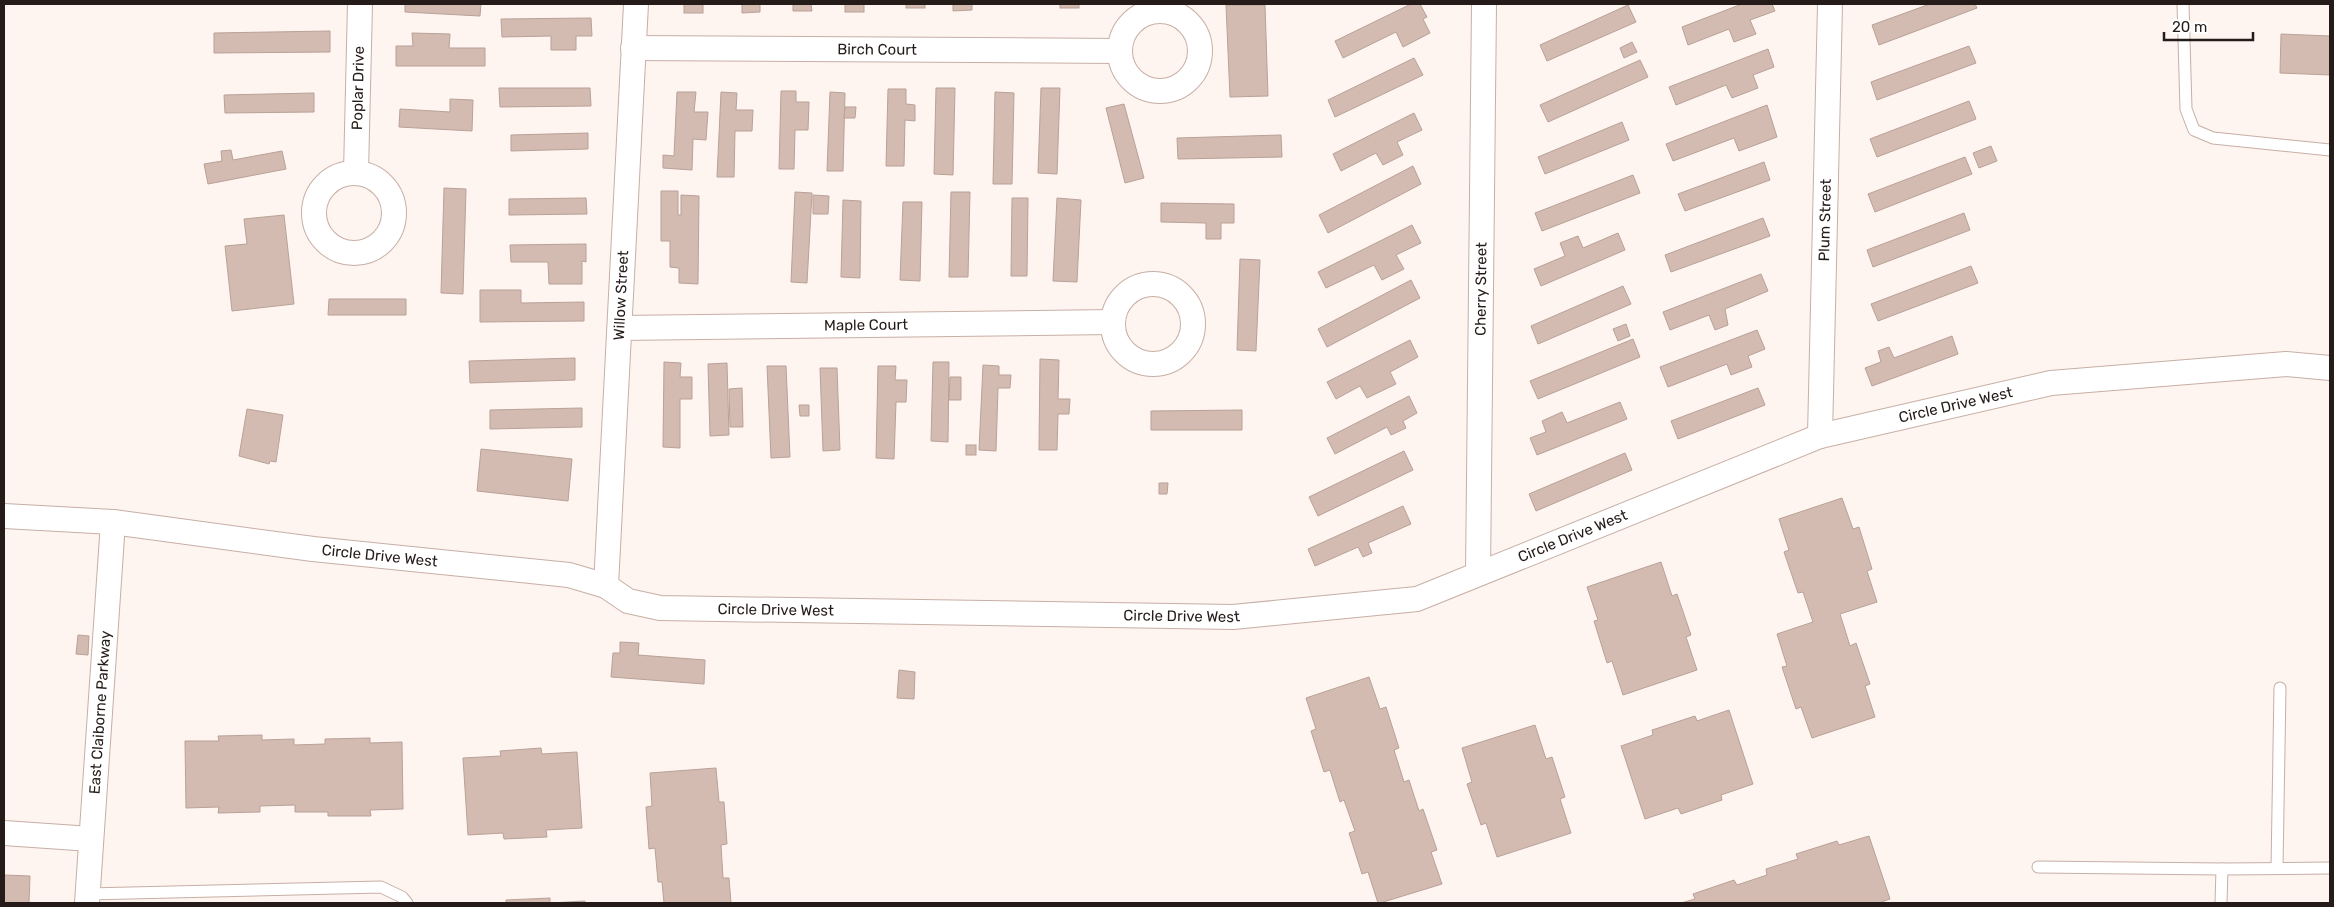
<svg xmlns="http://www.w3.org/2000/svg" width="2334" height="907" font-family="Rubik,sans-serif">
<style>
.building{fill:#d3bbb1;stroke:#b9a198}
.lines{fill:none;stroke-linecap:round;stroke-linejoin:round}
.lane-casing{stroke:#c7afa5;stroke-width:13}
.street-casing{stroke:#c7afa5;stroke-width:26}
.lane{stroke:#fff;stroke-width:11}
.street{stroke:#fff;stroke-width:24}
.labels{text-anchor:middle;stroke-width:5;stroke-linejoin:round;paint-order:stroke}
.street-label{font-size:15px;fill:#251c19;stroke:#fff}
</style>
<rect width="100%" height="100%" fill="#fef4f0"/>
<g class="building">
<path d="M405,4H481L480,16L405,12Z"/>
<rect x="684" y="4" width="19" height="9"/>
<path d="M742,4H760V12L742,13Z"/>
<path d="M793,4H811L812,11H793Z"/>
<rect x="845" y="4" width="19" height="8"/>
<rect x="906" y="4" width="19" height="4"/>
<path d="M953,4H972V10L953,11Z"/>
<rect x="1060" y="4" width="19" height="4"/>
<path d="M1411,4H1420L1427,17L1423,19L1430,33L1403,47L1396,32L1343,58L1335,41Z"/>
<path d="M1742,4H1772L1775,11L1750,20L1756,34L1734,42L1729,29L1688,45L1682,27Z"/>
<path d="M1930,4H1975L1977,8L1879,45L1872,25Z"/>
<path d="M1226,5H1265L1268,96L1230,97Z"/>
<path d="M1628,5L1636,22L1547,61L1540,45Z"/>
<path d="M591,18L592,36H576V50H551V36L502,37L501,19Z"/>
<path d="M330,31V52L214,53V33Z"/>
<path d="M412,33L450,34L449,48H485V66H396V46H413Z"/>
<path d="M2281,34L2330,36V75L2280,73Z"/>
<path d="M1632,42L1637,52L1624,58L1620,48Z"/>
<path d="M1969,46L1976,63L1877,100L1871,82Z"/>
<path d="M1768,49L1774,67L1753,75L1758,88L1732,98L1726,85L1676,105L1669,87Z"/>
<path d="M1414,58L1423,75L1335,117L1328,100Z"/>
<path d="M1640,60L1648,77L1548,122L1540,105Z"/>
<path d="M499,88H590L591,106L500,107Z"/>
<path d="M936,88H955L953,175L934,174Z"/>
<path d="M1041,88H1060L1057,174L1038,173Z"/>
<path d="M888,89H906V104L915,105V121L905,120L904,166H886Z"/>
<path d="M781,91H796V102H809L808,130H795L794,169H779Z"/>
<path d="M677,92H696L694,112H708L706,140L693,139L692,170L663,168V155L674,156Z"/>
<path d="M721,92L737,93L736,110H753L752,131H735L734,177H717Z"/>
<path d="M830,92L845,93L843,171H827Z"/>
<path d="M995,92L1014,93L1012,184H993Z"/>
<path d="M314,93V112L225,113L224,95Z"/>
<path d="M450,99L473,100L472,131L399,127L400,109L450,112Z"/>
<path d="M1969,101L1976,119L1877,157L1870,139Z"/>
<path d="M1124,104L1144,178L1125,183L1106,108Z"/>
<path d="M1767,105L1777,137L1739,151L1734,138L1673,161L1666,144Z"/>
<path d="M845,107H856L855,118H844Z"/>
<path d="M1414,113L1422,130L1397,142L1403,155L1383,165L1376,153L1341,171L1333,154Z"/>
<path d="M1622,122L1629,140L1545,174L1538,157Z"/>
<path d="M588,133V149L511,151V135Z"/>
<path d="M1281,135L1282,157L1178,159L1177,138Z"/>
<path d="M1991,146L1997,161L1979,168L1973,153Z"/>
<path d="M231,150L233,160L282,151L286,169L208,184L204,164L222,161L221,151Z"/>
<path d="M1965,157L1972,174L1875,212L1868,194Z"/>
<path d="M1764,162L1770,180L1685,211L1678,194Z"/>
<path d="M1413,166L1421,184L1328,233L1319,215Z"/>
<path d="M1633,175L1640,193L1542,231L1535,213Z"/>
<path d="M444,188L466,189L463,294L441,293Z"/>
<path d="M661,191H678V215H681V195L699,196L698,284L679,283V268L670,267V241H661Z"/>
<path d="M795,192L812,193L807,283L791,282Z"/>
<path d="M951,192H970L968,277H949Z"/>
<path d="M813,195L829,196L828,214H813Z"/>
<path d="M586,198L587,214L509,215V199Z"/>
<path d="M1012,198H1028L1027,276H1011Z"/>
<path d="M1057,198L1081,200L1077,282L1053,281Z"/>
<path d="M843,200L861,201L860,278L841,277Z"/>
<path d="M903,202H922L920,281L900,280Z"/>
<path d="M1161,203L1234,204V223H1221V239H1206V223L1161,222Z"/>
<path d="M1964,213L1970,230L1873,267L1867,250Z"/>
<path d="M284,215L294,304L232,311L225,246L247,244L244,219Z"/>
<path d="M1763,218L1770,236L1671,272L1665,255Z"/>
<path d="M1412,225L1421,243L1396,255L1404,269L1382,280L1374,265L1326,288L1318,272Z"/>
<path d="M1618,233L1625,250L1541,286L1534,269L1565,256L1560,243L1578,236L1583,248Z"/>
<path d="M586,244V262L582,261V284H549L548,262H511L510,245Z"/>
<path d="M1240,259L1260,260L1256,351L1237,350Z"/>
<path d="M1971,266L1978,283L1878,321L1871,304Z"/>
<path d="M1761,274L1768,291L1725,309L1728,325L1715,330L1709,315L1670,330L1663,312Z"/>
<path d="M1411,280L1420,298L1327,347L1318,329Z"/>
<path d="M1623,286L1631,304L1538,344L1531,326Z"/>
<path d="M480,290H521V303L584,302V321L480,322Z"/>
<path d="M329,299H406V315H328Z"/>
<path d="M1626,324L1630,336L1618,341L1613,329Z"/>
<path d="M1757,330L1765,349L1748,356L1752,367L1731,375L1727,364L1668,387L1660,367Z"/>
<path d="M1952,336L1958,354L1872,386L1865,368L1881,362L1878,351L1889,347L1894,358Z"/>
<path d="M1633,339L1640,357L1538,399L1530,381Z"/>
<path d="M1410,340L1418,357L1390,372L1396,384L1367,398L1360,386L1336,399L1327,382Z"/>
<path d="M575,358V380L470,383L469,361Z"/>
<path d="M1040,359L1059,360L1058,399H1070L1069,414H1058L1057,450H1039Z"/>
<path d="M664,362L681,363L680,377H692V399H680V448L663,447Z"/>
<path d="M933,362H949L948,442L931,441Z"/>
<path d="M727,363L729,435L710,436L708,364Z"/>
<path d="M983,365L999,366V375H1011L1010,388H998L996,451L979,450Z"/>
<path d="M767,366H786L790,457L771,458Z"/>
<path d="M878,366H896L895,380H907L906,402H896L894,459L876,458Z"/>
<path d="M820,368H837L840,450L823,451Z"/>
<path d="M950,377H961V400H949Z"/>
<path d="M742,388L743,427H730L729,389Z"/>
<path d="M1758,388L1765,405L1678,439L1671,421Z"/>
<path d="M1409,396L1417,413L1403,421L1406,428L1391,435L1387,427L1335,454L1327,438Z"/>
<path d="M1620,402L1627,419L1537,455L1530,438L1546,432L1542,421L1562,412L1567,423Z"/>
<path d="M799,405H809V416H800Z"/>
<path d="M582,408V427L490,429V410Z"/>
<path d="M247,409L283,415L276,462L270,461L269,464L239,456Z"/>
<path d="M1242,410V430H1151V411Z"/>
<rect x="966" y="445" width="10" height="10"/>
<path d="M481,449L572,459L568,501L477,491Z"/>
<path d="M1404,451L1413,470L1318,516L1309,497Z"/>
<path d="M1625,453L1632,470L1536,511L1529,494Z"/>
<path d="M1159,483H1168L1167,494H1159Z"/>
<path d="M1842,498L1853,529L1859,527L1872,569L1867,571L1877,602L1840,614L1850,646L1856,643L1870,684L1865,686L1875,717L1812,738L1801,707L1796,709L1782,667L1787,666L1777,634L1813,622L1803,592L1798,593L1784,552L1789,550L1779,519Z"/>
<path d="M1403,506L1411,524L1368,543L1372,553L1363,557L1358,547L1315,566L1308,549Z"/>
<path d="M1661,562L1672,596L1677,594L1691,635L1686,637L1697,670L1623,695L1612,661L1607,663L1594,621L1598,620L1587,587Z"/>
<path d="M78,635L89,636L88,655L76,654Z"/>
<path d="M620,642L639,643L638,655L705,660L704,684L611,677L613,653H620Z"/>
<path d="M899,670L915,672L914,699L897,698Z"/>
<path d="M1369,677L1380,709L1386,707L1399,748L1394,750L1404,782L1409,780L1419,811L1423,809L1437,850L1431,852L1442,884L1380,903H1378L1368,872L1362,874L1349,833L1355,831L1344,800L1340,802L1330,770L1324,772L1311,731L1316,729L1306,698Z"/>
<path d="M1729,710L1753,784L1721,795L1722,800L1681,814L1678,808L1645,819L1621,746L1653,735L1652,730L1695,716L1697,721Z"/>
<path d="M1535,725L1546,759L1552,757L1565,797L1560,799L1571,833L1497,857L1486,823L1481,825L1467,784L1472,782L1462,748Z"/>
<path d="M262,735V740L294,739V745L325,744V739L370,738V743L402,742L403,809L370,810L371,816H328V812H295V805L260,806V812L218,813L219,807L186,808L185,741H219L218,736Z"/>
<path d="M541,748L542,754L577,752L582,828L546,830L547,837L504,839L503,833L468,835L463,758L501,756L500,751Z"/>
<path d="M716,768L719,802H724L727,844L721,845L723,878H729L731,903H664L662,882H658L655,848L649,849L646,807L652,806L650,773Z"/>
<path d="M1869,836L1890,899L1879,903H1681L1695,899L1693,894L1734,880L1737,885L1767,875L1766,869L1798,859L1796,854L1837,841L1839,845Z"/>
<path d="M4,875L30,876L29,903H4Z"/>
<path d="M550,898V903L585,901V903H506V900Z"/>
</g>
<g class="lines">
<defs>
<g id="lane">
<path d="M2183,4L2186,109L2194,130L2213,138L2330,150"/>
<path d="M2038,867L2222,869"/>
<path d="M2277,868L2280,688"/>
<path d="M88,894L381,887L402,897L407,903"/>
<path d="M2221,903L2222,869L2330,868"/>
</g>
<g id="street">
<circle cx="1160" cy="51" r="40"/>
<path id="s1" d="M633,48L1120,51"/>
<path id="s2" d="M356,172L360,4"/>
<circle cx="354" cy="213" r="40"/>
<circle cx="1153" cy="324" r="40"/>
<path id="s3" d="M620,328L1113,322"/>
<path id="s4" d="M1820,436L1830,4"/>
<path id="s5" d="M4,516L113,522L313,549L569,575L606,586L628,601L660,608L1233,617L1417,599L1820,436L2051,383L2286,364L2330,368"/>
<path id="s6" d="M1478,574L1484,4"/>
<path id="s7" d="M606,586L636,4"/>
<path d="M4,833L91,839"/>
<path id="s8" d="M87,903L113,522"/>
</g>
</defs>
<use href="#lane" class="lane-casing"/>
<use href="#street" class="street-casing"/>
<use href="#lane" class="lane"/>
<use href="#street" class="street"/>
</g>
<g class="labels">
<g class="street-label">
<text dy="5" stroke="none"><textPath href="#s1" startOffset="244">Birch Court</textPath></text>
<text dy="5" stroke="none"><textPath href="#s2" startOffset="84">Poplar Drive</textPath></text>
<text dy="5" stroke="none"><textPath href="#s4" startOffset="216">Plum Street</textPath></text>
<text dy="5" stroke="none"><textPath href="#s6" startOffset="285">Cherry Street</textPath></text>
<text dy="5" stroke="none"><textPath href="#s7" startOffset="291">Willow Street</textPath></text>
<text dy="5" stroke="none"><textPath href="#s3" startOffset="246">Maple Court</textPath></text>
<text dy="5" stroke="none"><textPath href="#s5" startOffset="1998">Circle Drive West</textPath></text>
<text dy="5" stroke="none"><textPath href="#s5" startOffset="1592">Circle Drive West</textPath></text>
<text dy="5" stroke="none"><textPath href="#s5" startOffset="378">Circle Drive West</textPath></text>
<text dy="5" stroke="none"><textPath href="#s5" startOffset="782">Circle Drive West</textPath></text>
<text dy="5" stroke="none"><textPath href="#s5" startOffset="1188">Circle Drive West</textPath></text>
<text dy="5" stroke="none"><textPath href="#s8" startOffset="191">East Claiborne Parkway</textPath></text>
</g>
</g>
<rect width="2334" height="907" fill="none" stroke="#251c19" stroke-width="10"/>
<path d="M2164 32v8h89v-8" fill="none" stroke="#251c19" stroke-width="2.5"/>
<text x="2172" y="32" font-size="15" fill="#251c19" stroke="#ffffff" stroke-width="4" paint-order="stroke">20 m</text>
</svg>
